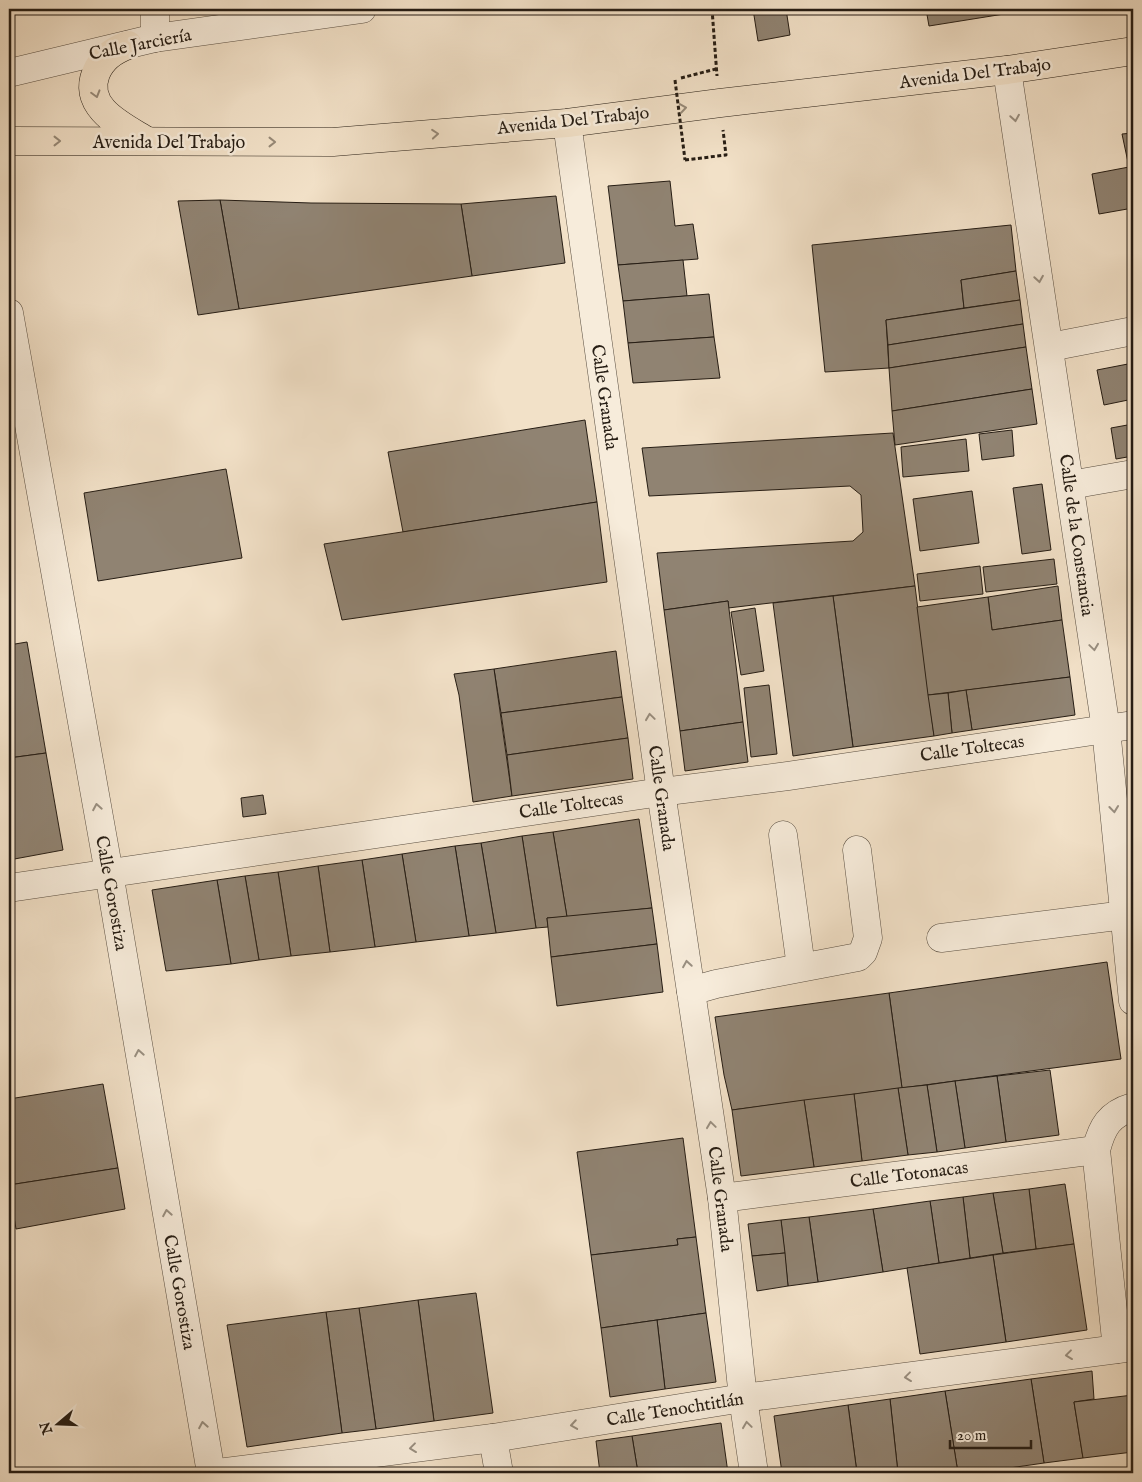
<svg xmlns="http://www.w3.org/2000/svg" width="1142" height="1482" font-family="'IM FELL English',serif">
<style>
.building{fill:#908372;stroke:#261d14}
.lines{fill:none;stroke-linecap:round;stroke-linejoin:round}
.minor-casing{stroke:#594e41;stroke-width:29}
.major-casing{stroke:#261d14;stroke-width:29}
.path{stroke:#261d14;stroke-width:3;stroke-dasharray:4 2.5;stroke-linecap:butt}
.minor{stroke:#f7ecdb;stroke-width:28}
.major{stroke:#f2e1c8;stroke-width:28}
.path-bridge{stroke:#261d14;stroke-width:3;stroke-dasharray:4 2.5;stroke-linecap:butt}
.oneway{stroke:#968977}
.oneway2{stroke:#998f81}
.labels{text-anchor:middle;stroke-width:5;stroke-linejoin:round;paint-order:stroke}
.street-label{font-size:18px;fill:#261d14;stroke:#f7ecdb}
</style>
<rect width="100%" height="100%" fill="#f2e1c8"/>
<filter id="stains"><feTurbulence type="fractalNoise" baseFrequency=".004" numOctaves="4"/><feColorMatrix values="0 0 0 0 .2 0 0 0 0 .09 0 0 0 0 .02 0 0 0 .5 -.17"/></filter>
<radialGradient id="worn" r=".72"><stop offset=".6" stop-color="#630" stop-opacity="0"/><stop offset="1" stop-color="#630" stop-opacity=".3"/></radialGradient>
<g class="building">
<path d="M753,9H786L790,35L758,41Z"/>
<path d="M926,9H1003L1004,14L929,26Z"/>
<path d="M1133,133V208L1099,214L1092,174L1129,167L1122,134Z"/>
<path d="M670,181L675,226L693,224L698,259L618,265L608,186Z"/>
<path d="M556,196L565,263L472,276L461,204Z"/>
<path d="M220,200L311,203L461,204L472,276L239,309Z"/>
<path d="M220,200L239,309L198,315L178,201Z"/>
<path d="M1011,225L1016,271L961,280L964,308L886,320L889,368L825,372L812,245Z"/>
<path d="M683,260L687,296L623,301L618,265Z"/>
<path d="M1016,271L1020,300L964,308L961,280Z"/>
<path d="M709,294L714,337L628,343L623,301Z"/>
<path d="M1020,300L1023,324L888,345L886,320Z"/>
<path d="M1023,324L1026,347L889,368L888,345Z"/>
<path d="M714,337L720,378L633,383L628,343Z"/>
<path d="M1026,347L1032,389L892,411L889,368Z"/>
<path d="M1133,363V399L1104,405L1097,370Z"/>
<path d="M1032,389L1037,424L895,445L892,411Z"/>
<path d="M585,420L597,502L403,532L388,452Z"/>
<path d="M1133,424V456L1116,459L1111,428Z"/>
<path d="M1012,430L1014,456L982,460L979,434Z"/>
<path d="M893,433L915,586L728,608V601L664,610L657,553L853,541L863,532L861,495L850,486L649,496L642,448Z"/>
<path d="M966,439L969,471L903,477L901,447Z"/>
<path d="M226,469L242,558L98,581L84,493Z"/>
<path d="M1042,484L1051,550L1022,554L1013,488Z"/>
<path d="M972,491L979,543L920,551L913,499Z"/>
<path d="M597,502L607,582L342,620L324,544Z"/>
<path d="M1054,559L1057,584L986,592L983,567Z"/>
<path d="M980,566L983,594L920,601L917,574Z"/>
<path d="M915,586L934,736L853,747L833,596Z"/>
<path d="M1058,586L1062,620L992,630L988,597Z"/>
<path d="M833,596L853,747L793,756L773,603Z"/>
<path d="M988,597L992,630L1062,620L1070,677L928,695L917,607Z"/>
<path d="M728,601L743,722L680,731L664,610Z"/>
<path d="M755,608L764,671L741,675L731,612Z"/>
<path d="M27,642L46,753L9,758V645Z"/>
<path d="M616,651L622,697L501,713L494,669Z"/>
<path d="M494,669L512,796L473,802L459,695L454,674Z"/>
<path d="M1070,677L1075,715L972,730L966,690Z"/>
<path d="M769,685L777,754L751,757L744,688Z"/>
<path d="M966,690L972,730L952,733L948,693Z"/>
<path d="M948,693L952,733L934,736L928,695Z"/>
<path d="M622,697L628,738L507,755L501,713Z"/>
<path d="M743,722L748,762L685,771L680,731Z"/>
<path d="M628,738L633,779L512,796L507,755Z"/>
<path d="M46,753L63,850L9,860V758Z"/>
<path d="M263,795L266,814L243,817L241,798Z"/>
<path d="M639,819L652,908L567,917L553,832Z"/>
<path d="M553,832L567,917L547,918L548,927L536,928L522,836Z"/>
<path d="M522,836L536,928L496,933L481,843Z"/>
<path d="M481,843L496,933L469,936L455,846Z"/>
<path d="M455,846L469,936L416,942L402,854Z"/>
<path d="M402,854L416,942L375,947L362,860Z"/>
<path d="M362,860L375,947L330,952L318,866Z"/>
<path d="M318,866L330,952L291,956L278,872Z"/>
<path d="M278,872L291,956L259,960L245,876Z"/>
<path d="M245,876L259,960L231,964L217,880Z"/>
<path d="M217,880L231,964L166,971L152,890Z"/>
<path d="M652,908L657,944L551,957L547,918Z"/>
<path d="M657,944L663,992L557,1006L551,957Z"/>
<path d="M1107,962L1121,1059L902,1088L889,993Z"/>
<path d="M889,993L902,1088L732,1110L724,1075L715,1017Z"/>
<path d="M1050,1070L1059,1135L1006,1142L997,1076Z"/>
<path d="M997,1076L1006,1142L965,1148L955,1081Z"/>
<path d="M955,1081L965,1148L937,1152L927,1085Z"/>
<path d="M103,1084L118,1168L9,1185V1099Z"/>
<path d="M927,1085L937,1152L908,1155L898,1088Z"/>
<path d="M898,1088L908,1155L862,1161L854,1094Z"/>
<path d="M854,1094L862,1161L814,1167L804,1100Z"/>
<path d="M804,1100L814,1167L741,1176L732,1110Z"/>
<path d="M683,1138L696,1237L677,1239L678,1245L591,1255L577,1152Z"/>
<path d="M118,1168L125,1209L16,1229L9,1185Z"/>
<path d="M1065,1184L1074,1244L1036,1249L1029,1189Z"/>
<path d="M1029,1189L1036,1249L1003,1253L993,1193Z"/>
<path d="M993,1193L1003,1253L970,1258L963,1197Z"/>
<path d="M963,1197L970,1258L939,1263L930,1201Z"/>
<path d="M930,1201L939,1263L883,1272L873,1209Z"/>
<path d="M873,1209L883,1272L818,1282L809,1217Z"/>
<path d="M809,1217L818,1282L788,1286L781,1220Z"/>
<path d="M781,1220L785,1253L752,1256L748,1224Z"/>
<path d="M696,1237L706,1313L601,1328L591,1255L678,1245L677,1239Z"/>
<path d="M1074,1244L1087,1330L1006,1342L993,1255Z"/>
<path d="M785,1253L788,1286L757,1291L752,1256Z"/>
<path d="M993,1255L1006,1342L920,1354L907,1268Z"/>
<path d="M476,1293L493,1413L434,1421L418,1300Z"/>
<path d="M418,1300L434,1421L376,1429L359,1308Z"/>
<path d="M359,1308L376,1429L342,1433L326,1312Z"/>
<path d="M326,1312L342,1433L247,1447L227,1325Z"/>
<path d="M706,1313L716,1382L665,1389L657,1320Z"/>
<path d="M657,1320L665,1389L610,1397L601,1328Z"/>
<path d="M1092,1371L1094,1399L1074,1402L1083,1458L1044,1463L1031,1379Z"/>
<path d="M1031,1379L1044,1463L975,1473H958L945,1391Z"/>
<path d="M945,1391L958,1473H898L890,1399Z"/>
<path d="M1133,1395V1452L1083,1458L1074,1402Z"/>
<path d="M890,1399L898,1473H857L848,1405Z"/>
<path d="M848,1405L857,1473H782L774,1416Z"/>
<path d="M721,1423L728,1473H638L632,1436Z"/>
<path d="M632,1436L638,1473H600L596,1441Z"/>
</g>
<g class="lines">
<defs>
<g id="minor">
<path d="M155,38V9"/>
<path d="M1007,70L1106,729L1133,1001"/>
<path d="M9,73L155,38L362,9"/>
<path d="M567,123L661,792L722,1198L743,1398L754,1473"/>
<path d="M9,313L109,873L211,1473"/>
<path d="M1050,347L1133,331"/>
<path d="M1070,485L1133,474"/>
<path d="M783,835L801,967"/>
<path d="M9,888L661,792L788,776L1133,725"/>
<path d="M941,938L1125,915"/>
<path d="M691,991L716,984L858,957L863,952L868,938L857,850"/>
<path d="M722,1198L1096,1150"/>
<path d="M1117,1349L1096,1150C1102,1127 1109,1114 1133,1107"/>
<path d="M493,1438L499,1473"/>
<path d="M218,1473L493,1438L743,1398L1133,1347"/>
</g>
<g id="major">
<path d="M128,45C114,50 102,58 96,73C82,108 123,126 147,141"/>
<path d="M9,141L333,142L567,123L720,103L1007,70L1133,51"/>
</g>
</defs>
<use href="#minor" class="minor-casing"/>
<use href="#major" class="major-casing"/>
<g class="path">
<path d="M712,9L717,76"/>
<path d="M681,78L716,69"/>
<path d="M685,160L726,155L723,130"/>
</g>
<use href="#minor" class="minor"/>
<use href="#major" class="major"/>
<path class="path-bridge" d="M675,80L685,160"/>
</g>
<defs><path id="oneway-chevron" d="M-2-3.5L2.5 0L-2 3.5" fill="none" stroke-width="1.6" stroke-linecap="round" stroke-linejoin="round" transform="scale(1.25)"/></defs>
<g class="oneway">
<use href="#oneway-chevron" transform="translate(96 94) rotate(74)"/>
<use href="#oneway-chevron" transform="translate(683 108) rotate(-8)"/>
<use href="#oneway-chevron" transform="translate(435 134) rotate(-5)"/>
<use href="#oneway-chevron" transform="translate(57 141)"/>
<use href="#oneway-chevron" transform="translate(272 142)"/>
</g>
<g class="oneway2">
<use href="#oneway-chevron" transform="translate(1015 118) rotate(81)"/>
<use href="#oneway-chevron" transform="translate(1039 279) rotate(81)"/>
<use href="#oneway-chevron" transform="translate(1094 647) rotate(82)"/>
<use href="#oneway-chevron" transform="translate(650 717) rotate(-98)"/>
<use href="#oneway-chevron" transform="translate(97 807) rotate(-100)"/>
<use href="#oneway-chevron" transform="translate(1114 809) rotate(84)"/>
<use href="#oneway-chevron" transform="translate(687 964) rotate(-99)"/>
<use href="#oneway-chevron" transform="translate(139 1053) rotate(-100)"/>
<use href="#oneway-chevron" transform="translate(711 1125) rotate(-98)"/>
<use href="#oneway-chevron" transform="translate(167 1213) rotate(-100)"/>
<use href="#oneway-chevron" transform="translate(1069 1355) rotate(173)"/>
<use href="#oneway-chevron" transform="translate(908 1377) rotate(173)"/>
<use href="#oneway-chevron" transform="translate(203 1425) rotate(-100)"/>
<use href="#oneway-chevron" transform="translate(574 1425) rotate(171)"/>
<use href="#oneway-chevron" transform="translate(747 1425) rotate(-98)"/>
<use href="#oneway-chevron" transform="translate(413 1448) rotate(173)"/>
</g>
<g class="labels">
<g class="street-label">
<text transform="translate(140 44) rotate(-11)" y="6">Calle Jarciería</text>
<text transform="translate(975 73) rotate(-7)" y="6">Avenida Del Trabajo</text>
<text transform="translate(573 120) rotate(-6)" y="6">Avenida Del Trabajo</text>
<text x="169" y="148">Avenida Del Trabajo</text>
<text transform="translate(605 397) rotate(82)" y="6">Calle Granada</text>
<text transform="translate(1077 535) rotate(82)" y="6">Calle de la Constancia</text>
<text transform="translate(972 748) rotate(-8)" y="6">Calle Toltecas</text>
<text transform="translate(662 798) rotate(82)" y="6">Calle Granada</text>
<text transform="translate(571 805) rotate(-8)" y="6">Calle Toltecas</text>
<text transform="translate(112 893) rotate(80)" y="6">Calle Gorostiza</text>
<text transform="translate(909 1174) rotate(-7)" y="6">Calle Totonacas</text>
<text transform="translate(721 1199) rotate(83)" y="6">Calle Granada</text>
<text transform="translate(180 1292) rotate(80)" y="6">Calle Gorostiza</text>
<text transform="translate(675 1409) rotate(-9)" y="6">Calle Tenochtitlán</text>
</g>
</g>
<rect width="1142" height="1482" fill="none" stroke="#f2e1c8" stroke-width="30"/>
<rect x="10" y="10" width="1122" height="1462" fill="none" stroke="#261d14" stroke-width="2.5"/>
<rect x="15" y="15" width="1112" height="1452" fill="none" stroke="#261d14"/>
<g transform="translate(58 1424) rotate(251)" stroke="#f7ecdb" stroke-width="4" paint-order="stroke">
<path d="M0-4L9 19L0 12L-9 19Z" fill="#261d14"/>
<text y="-8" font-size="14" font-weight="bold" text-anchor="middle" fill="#261d14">N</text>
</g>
<path d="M950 1440v8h81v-8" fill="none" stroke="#261d14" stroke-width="2.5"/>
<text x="957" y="1440" font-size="15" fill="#261d14" stroke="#f7ecdb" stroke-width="4" paint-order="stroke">20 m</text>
<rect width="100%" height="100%" filter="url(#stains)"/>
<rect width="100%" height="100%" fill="url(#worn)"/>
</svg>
